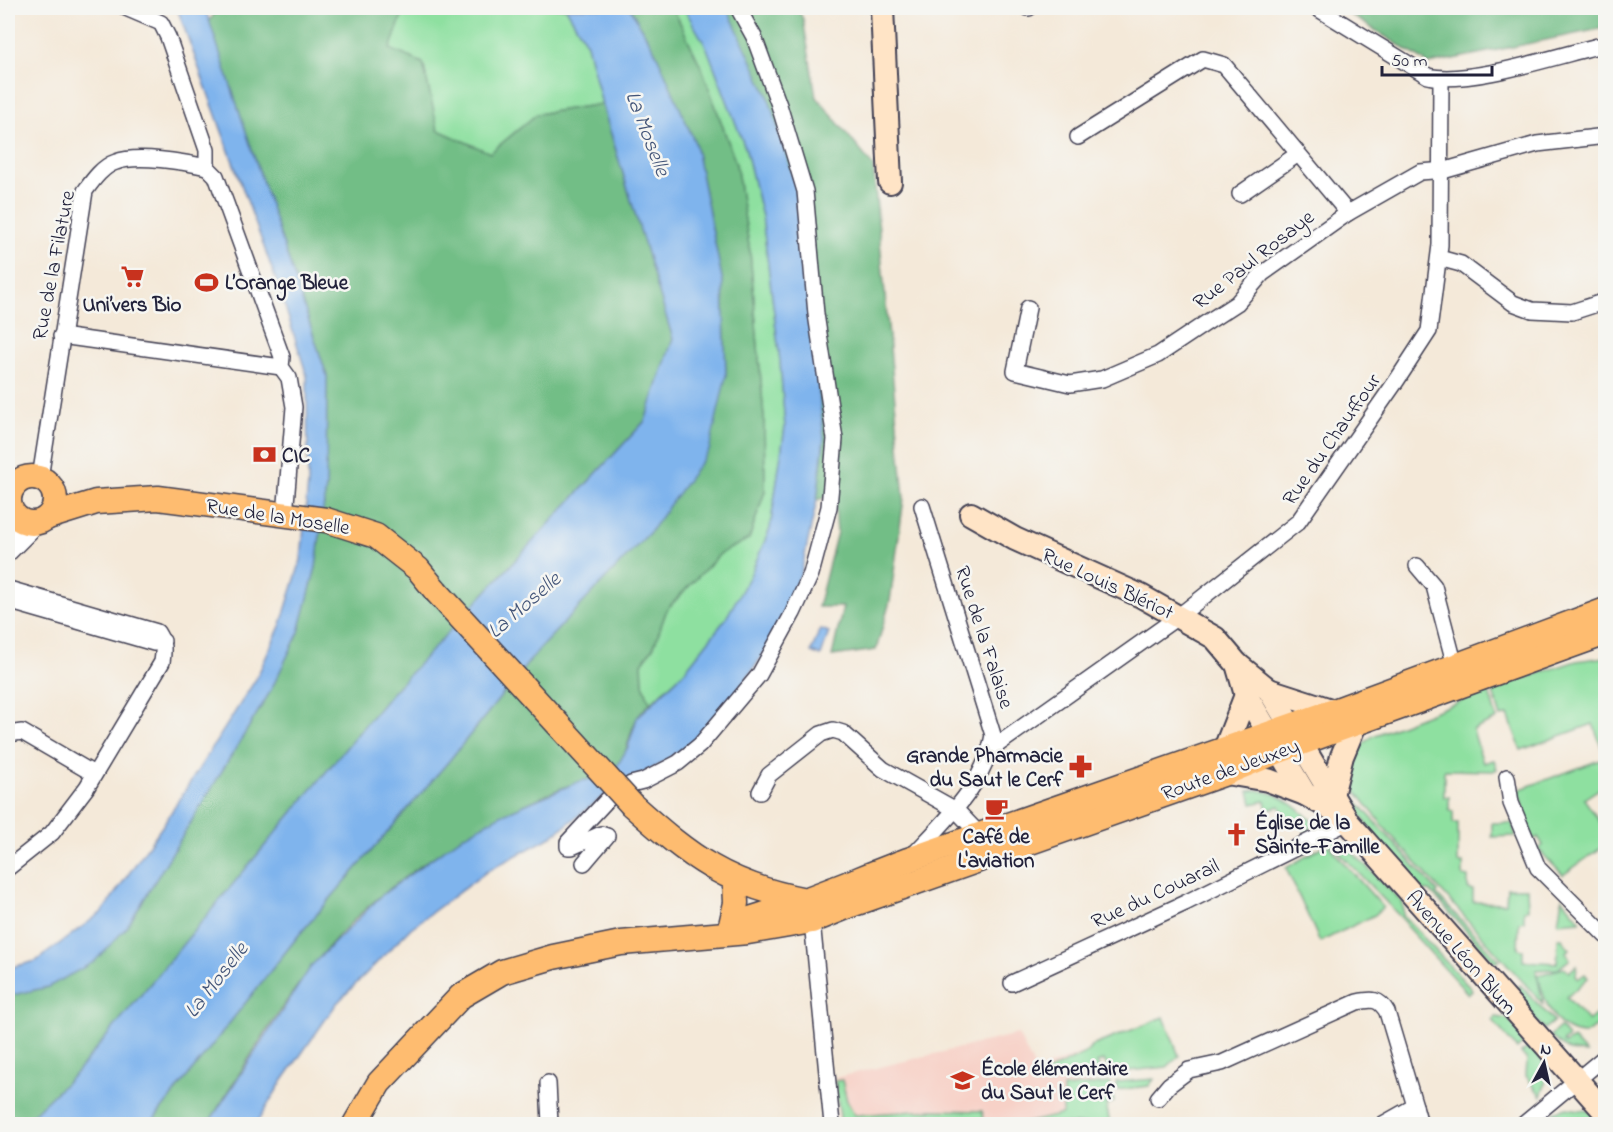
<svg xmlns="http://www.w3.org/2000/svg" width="1613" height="1132" font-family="'Indie Flower',sans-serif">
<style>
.built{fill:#f7d1c7}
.green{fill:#8ee0a0;stroke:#58816e;stroke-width:1.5}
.forest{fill:#72be86;stroke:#4a7060;stroke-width:1.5}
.water{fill:#7fb4ed;stroke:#506b94;stroke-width:1.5}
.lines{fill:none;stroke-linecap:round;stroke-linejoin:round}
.street-casing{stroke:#424053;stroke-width:18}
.secondary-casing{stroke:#424053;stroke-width:26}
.primary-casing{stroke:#424053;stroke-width:27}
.street{stroke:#fff;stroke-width:15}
.secondary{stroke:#ffe4c6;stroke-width:22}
.primary{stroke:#febc70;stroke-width:24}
.primary-bridge-casing{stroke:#424053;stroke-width:27;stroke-linecap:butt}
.primary-bridge{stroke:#febc70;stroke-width:24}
.labels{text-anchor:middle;stroke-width:5;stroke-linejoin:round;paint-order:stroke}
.street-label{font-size:21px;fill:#22223b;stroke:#f6f6f2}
.poi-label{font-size:21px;font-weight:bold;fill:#22223b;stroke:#f6f6f2;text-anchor:start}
.water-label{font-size:22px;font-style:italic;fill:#435579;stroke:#f6f6f2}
</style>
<rect width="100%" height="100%" fill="#f6f6f2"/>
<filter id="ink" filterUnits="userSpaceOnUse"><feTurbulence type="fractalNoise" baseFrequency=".0167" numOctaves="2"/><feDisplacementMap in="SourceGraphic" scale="12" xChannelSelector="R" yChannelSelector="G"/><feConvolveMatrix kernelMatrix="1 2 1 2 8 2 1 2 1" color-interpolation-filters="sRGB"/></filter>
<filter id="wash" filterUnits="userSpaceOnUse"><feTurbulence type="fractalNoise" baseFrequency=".008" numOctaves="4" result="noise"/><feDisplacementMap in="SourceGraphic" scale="24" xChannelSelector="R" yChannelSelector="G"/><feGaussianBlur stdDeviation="1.35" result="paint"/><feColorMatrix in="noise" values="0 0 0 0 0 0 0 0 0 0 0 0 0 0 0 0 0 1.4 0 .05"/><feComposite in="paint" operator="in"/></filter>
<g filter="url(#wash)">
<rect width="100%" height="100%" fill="#f4e9d9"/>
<path class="built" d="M1018,1034L1036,1071L1081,1053L1108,1124H839L834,1078Z"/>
<g class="green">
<path d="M405,8H566L587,44L602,104L537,114L490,153L438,130L423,63L389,49Z"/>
<path d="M673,8H684L707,48L746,150L762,216L780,361L785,427L770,529L750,576L725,620L684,672L650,703L643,684L642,663L654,646L667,609L721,553L749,539L765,491L764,417L750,252L736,164L703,71Z"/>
<path d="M1605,657V756L1593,724L1521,750L1508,715L1501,717L1492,689L1576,661Z"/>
<path d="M1486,691L1489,692L1497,719L1473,730L1483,763L1494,760L1497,769L1493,771L1444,770V797H1449V810L1453,811V823H1458V863H1463V876L1468,877V889L1473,890V902L1506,903L1507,888H1527L1528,909L1524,910V921L1519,922L1518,949L1523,950V961L1557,963L1558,938H1562L1569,949L1566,952L1570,959L1558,969L1536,970L1543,1004L1389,833L1350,784C1347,764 1357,747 1373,736Z"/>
<path d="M1605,758V785L1584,799L1605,829V845L1563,875L1538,849L1543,845L1538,837L1533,840L1518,790Z"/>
<path d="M1257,790C1280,793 1295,805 1312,821V827L1306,831L1283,814L1280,806L1267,810L1265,801L1252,804L1249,791Z"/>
<path d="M1347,796H1352L1438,892L1436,894L1499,960L1495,963L1430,891H1422L1380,843Z"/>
<path d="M1492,823H1512L1516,836L1492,837Z"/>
<path d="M1333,838L1340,840L1403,903V915L1472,990L1468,994L1406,926V923L1327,840Z"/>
<path d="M1327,844L1383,907L1375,915L1320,942L1286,868Z"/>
<path d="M1562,898L1580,920V921L1558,923Z"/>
<path d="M1577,965L1576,976L1578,979L1585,974L1588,978L1567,997L1588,1021L1605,1007V1021L1585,1034C1555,1034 1543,999 1538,975L1564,968L1569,972Z"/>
<path d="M1520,985L1554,1021L1544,1029L1531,1015L1518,988Z"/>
<path d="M1164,1017L1179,1056L1167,1067L1110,1073L1104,1060L1097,1063L1102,1073L1035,1078L1087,1052L1092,1046Z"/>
<path d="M1496,1017L1508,1019L1527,1040L1517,1049L1492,1020Z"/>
<path d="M1560,1027L1568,1037L1563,1042L1565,1044L1573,1039L1586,1053L1569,1051L1550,1036Z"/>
<path d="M1531,1046C1546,1061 1550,1076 1541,1096L1526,1076L1527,1060L1521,1053Z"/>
<path d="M1154,1079L1149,1086L1117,1090L1116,1082Z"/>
<path d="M842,1080L847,1101L855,1115L932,1110L982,1111L985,1124H841L835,1081Z"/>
<path d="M1110,1083L1114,1102L1106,1104L1110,1124H1022L1063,1114V1088Z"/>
<path d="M1567,1108L1588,1111L1605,1124H1585L1579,1119L1559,1120L1553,1112Z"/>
</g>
<g class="forest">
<path d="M219,8H405L390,49L423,63L438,130L490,153L537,114L602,104L673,339L645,421L390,695L77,1072L23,1124H8V996L48,987L127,927L270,692L299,632L316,567L326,486L327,376L209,21Z"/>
<path d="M630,8H673L703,71L736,164L750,252L764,417L765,491L749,539L721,553L667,609L654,646L642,663L643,684L650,703C646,708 641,712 638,717C628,732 629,753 617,767C605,780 578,781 562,788C497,815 438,850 383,894C307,955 259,1043 208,1124H150L298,936L448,762L540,648L650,532L726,376L723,283L695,143L656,53Z"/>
<path d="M727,8H797L803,19L816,96L873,166L904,498L890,601L876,650L832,656L843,607H818L837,532L834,495L817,500L824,442L805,262Z"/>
<path d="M1340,8H1605V28L1429,64Z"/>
</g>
<g class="water">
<path d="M177,8H205L327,376L326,486L316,567L299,632L270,692L127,927L94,962L48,987L8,996V968L36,961L102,912L163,825L256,679L281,624L301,560L308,483L307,376L280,291Z"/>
<path d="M566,8H630L656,53L695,143L723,283L726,376L709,451L650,532L540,648L448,762L298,936L150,1124H23L77,1072L390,695L645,421L673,339L602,104L587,44Z"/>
<path d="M684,8H727L768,96L796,187L824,438L817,500L801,573L773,640L735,696L700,737L662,763L607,794L549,838L489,870L411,928L337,1003L281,1083L256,1124H208L312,965L382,895L460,838L501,815L580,781L599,778L616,768L628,747L637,718L684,672L725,620L750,576L770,529L785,427L780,361L762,216L746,150L707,48Z"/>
<path d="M820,629L829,632L821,656L811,652Z"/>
</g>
</g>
<g filter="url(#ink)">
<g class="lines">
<defs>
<g id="street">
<path d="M126,8L161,23L168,37L207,150V167L216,176L282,357L281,367L289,378L294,407L285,515"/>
<path d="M1027,8H1029"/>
<path d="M1317,8L1428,76C1469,86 1562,54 1606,44"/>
<path d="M1078,137L1203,59L1224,65L1348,213"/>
<path d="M1240,194L1298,154"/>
<path d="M1439,258L1461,264L1513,303L1532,310L1572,312L1606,301"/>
<path d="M1028,308L1015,371L1070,384L1102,379L1158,355L1206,323L1237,303L1262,274L1348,213L1420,172L1446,170L1537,144L1606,136"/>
<path d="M61,336L281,367"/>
<path d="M40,478L85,191C93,180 103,166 116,162C137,154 184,162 207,167"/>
<path d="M11,510L14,545"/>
<path d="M8,554L41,521"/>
<path d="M1417,566L1434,586L1455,666"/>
<path d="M8,592L12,590L157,632C164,643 164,649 162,662L87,787L52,833L8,868"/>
<path d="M8,601L154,643L163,641"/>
<path d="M8,734L22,732L94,774"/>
<path d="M990,750L1179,616L1298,522L1397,380L1429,331L1440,245L1441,79"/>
<path d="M1507,777L1511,803L1538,868L1606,936"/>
<path d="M760,792L769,775L821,734L833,730L843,733L883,769L956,810L981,836"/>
<path d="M914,854C947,819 985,784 993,735L922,506"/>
<path d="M584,863L607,836L601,834L572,847H568V842L608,799L631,784L643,781L678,763L700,745L759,675L793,613L811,574L829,507L835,439L816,314L805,191L779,105L754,37L738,8"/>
<path d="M812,921L832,1124"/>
<path d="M1012,983L1185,903L1348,822"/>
<path d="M548,1083L550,1124"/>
<path d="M1158,1098L1169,1085L1189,1070L1222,1063L1357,1002C1372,999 1379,998 1387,1012L1415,1106L1383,1124"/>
<path d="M1415,1106L1420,1124"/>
<path d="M1524,1124L1606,1056"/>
</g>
<g id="secondary">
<path d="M882,8L890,182"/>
<path d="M971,514L1015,539L1141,596L1215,638L1237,664L1269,690L1348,822L1606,1113"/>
<path d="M1237,664L1246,695L1305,794L1343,815"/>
<path d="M1269,690L1334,711"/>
<path d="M1225,749L1246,695"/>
<path d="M1226,773L1268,780L1305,794"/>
<path d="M1332,795L1342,756L1356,722"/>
</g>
<g id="primary">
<circle cx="32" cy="500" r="23"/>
<path d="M48,517L96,502L158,498L326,520L376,536L418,569L436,591"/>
<path d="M632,805C691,858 727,885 806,900"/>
<path d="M750,919C805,902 855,880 908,860L1334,711L1606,610"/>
<path d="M731,925L736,903L735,881"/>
<path d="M355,1124L379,1083L461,996L502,972L553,957L621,943L748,932L812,921L854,904L1226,773L1279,751L1606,633"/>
</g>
</defs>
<use href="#street" class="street-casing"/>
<use href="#secondary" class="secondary-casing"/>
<use href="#primary" class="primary-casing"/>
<use href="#street" class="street"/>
<use href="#secondary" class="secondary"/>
<use href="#primary" class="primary"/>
<defs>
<path id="primary-bridge" d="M436,591L632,805"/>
</defs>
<use href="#primary-bridge" class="primary-bridge-casing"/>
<use href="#primary-bridge" class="primary-bridge"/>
</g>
</g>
<defs>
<symbol id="supermarket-bare" viewBox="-9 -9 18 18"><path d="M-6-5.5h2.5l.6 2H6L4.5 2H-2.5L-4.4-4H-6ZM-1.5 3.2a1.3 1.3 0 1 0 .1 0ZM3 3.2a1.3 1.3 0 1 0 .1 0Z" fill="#c8321e" stroke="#f6f6f2" stroke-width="2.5" paint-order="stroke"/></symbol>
<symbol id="stadium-bare" viewBox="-9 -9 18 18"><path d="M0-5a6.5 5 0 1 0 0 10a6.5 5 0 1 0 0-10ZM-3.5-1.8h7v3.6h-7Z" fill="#c8321e" stroke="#f6f6f2" stroke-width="2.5" paint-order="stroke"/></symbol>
<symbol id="bank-bare" viewBox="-9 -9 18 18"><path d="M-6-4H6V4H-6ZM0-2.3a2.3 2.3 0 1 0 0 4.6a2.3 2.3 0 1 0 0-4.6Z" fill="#c8321e" stroke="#f6f6f2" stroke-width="2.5" paint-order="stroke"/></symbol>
<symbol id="pharmacy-bare" viewBox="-9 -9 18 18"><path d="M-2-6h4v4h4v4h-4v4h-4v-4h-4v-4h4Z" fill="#c8321e" stroke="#f6f6f2" stroke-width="2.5" paint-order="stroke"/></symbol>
<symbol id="cafe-bare" viewBox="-9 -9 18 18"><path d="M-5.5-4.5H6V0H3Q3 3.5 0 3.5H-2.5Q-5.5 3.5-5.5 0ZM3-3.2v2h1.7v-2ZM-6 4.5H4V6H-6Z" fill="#c8321e" stroke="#f6f6f2" stroke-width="2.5" paint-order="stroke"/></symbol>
<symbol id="church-bare" viewBox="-9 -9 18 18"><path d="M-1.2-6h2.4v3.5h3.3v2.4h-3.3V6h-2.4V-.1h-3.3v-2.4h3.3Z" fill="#c8321e" stroke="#f6f6f2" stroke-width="2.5" paint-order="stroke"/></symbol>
<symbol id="school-bare" viewBox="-9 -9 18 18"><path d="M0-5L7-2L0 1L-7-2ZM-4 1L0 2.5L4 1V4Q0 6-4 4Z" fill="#c8321e" stroke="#f6f6f2" stroke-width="2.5" paint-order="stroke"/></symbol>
</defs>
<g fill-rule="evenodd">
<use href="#supermarket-bare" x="116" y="260" width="33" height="33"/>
<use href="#stadium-bare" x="190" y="266" width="33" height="33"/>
<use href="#bank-bare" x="248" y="438" width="33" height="33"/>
<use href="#pharmacy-bare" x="1064" y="750" width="33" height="33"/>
<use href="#cafe-bare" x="980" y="792" width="33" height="33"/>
<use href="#church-bare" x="1220" y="818" width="33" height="33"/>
<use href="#school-bare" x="946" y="1064" width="33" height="33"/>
</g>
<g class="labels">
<g class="street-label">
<text transform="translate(1253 259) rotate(-38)" y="7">Rue Paul Rosaye</text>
<text transform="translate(53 265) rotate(-79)" y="7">Rue de la Filature</text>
<text transform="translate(1331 439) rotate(-55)" y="7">Rue du Chauffour</text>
<text transform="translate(278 516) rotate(9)" y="7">Rue de la Moselle</text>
<text transform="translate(1108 583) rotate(25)" y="7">Rue Louis Blériot</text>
<text transform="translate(985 637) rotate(72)" y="7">Rue de la Falaise</text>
<text transform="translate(1230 769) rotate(-20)" y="7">Route de Jeuxey</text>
<text transform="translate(1155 893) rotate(-25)" y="7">Rue du Couarail</text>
<text transform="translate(1462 952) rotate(49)" y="7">Avenue Léon Blum</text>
</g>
<g class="poi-label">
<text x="225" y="289">L’Orange Bleue</text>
<text x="132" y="311" text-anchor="middle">Uni’vers Bio</text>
<text x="282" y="462">CIC</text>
<text x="1063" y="762" text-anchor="end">Grande Pharmacie<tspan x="1063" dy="24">du Saut le Cerf</tspan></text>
<text x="1255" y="829">Église de la<tspan x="1255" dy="24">Sainte-Famille</tspan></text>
<text x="996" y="843" text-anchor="middle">Café de<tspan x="996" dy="24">L'aviation</tspan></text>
<text x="981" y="1075">École élémentaire<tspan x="981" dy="24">du Saut le Cerf</tspan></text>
</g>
<g class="water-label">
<text transform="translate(649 133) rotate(69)" y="8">La Moselle</text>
<text transform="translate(523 604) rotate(-41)" y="8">La Moselle</text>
<text transform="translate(215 979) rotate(-52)" y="8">La Moselle</text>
</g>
</g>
<rect width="1613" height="1132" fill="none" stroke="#f6f6f2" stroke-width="30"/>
<g transform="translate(1544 1063) rotate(8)" stroke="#f6f6f2" stroke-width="4.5" paint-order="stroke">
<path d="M0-4.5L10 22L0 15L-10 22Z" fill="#22223b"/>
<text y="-9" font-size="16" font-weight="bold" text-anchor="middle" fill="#22223b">N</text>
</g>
<path d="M1382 66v9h110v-9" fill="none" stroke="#22223b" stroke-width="3"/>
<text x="1391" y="66" font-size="18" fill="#22223b" stroke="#f6f6f2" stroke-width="4.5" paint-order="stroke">50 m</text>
</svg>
